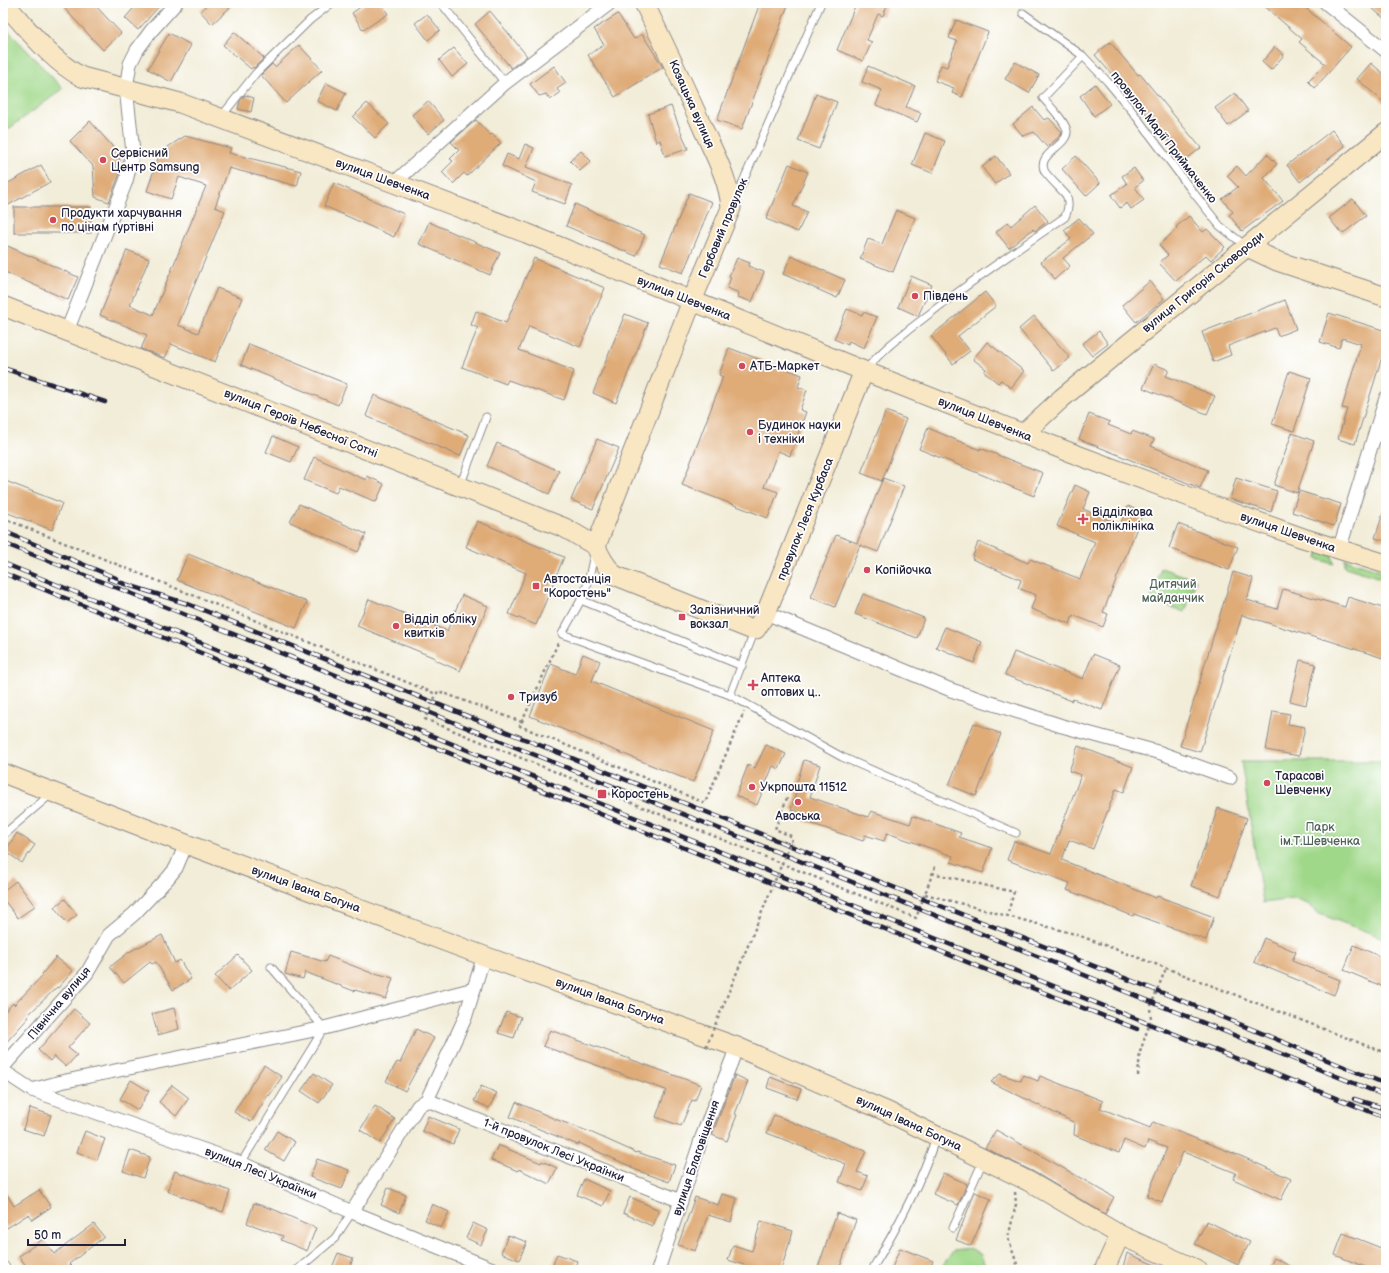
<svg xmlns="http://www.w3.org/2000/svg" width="1389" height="1273" font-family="'Balsamiq Sans',sans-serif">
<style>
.green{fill:#a0d88a;stroke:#617d62}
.building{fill:#dfac78}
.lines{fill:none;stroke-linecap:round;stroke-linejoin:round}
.lane-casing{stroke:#8a888a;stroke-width:9}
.street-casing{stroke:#8a888a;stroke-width:15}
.secondary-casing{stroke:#8a888a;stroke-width:21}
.path{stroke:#8a888a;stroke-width:2.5;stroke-dasharray:3 3;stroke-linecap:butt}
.lane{stroke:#fff;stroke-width:7}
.street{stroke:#fff;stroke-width:13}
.secondary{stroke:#f9e7c3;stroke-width:19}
.rail-casing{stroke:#22223b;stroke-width:4.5}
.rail{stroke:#fff;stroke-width:3;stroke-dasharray:9;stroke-linecap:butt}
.path-bridge{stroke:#8a888a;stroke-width:2.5;stroke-dasharray:3 3;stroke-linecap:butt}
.poi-dot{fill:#d1495b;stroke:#fff;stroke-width:1.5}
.labels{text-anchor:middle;stroke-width:3.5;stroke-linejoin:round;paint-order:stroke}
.street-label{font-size:12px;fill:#22223b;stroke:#fff}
.poi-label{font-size:12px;fill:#22223b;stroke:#fff;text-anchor:start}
.park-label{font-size:12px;fill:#4e6257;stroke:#fff}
</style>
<rect width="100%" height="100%" fill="#fff"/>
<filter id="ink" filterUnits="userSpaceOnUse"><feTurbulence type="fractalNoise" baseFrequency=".025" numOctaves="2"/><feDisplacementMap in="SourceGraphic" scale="8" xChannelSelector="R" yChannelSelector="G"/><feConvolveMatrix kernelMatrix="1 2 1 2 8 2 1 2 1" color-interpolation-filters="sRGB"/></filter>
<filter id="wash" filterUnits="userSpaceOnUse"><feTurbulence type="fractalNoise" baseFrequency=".012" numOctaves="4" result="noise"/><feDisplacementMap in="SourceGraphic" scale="16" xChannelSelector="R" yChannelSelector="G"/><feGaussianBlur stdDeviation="0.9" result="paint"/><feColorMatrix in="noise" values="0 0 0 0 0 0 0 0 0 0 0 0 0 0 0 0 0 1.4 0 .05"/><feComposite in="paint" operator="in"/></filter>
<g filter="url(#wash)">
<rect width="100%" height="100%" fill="#f2edd8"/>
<g class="green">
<path d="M3,25L63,89L3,133Z"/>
<path d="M1319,551L1332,555L1334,564L1317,559Z"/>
<path d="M1345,559L1386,572L1384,579L1345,567Z"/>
<path d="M1161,568L1196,580L1185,612L1150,600Z"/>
<path d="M1241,761H1386V939L1317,913L1310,905L1294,899L1263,903Z"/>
<path d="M972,1249L981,1255L985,1266L983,1270H939L953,1251Z"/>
</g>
<g id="blocks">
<g class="building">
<path d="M69,3H93L121,33L103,50L64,8Z"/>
<path d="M138,3H162L138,30L125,18Z"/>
<path d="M209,3H235L212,24L200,11Z"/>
<path d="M366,3H381L388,14L363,30L352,13Z"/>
<path d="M760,3H782L788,5L742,129L717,120Z"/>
<path d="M854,3H888L883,16L878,14L867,40L872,42L863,61L837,50L856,4Z"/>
<path d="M1261,3H1300L1351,47L1315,88L1308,81L1325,64L1299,42L1302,39Z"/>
<path d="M1366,3H1386V20Z"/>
<path d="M490,11L527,56L511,68L475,24Z"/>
<path d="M427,14L440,30L428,40L415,23Z"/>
<path d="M618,14L634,39L642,34L663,67L615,97L588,55L604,45L594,29Z"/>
<path d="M956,20L988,32L962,97L952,93L954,88L935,81L941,65L947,67L957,41L949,38Z"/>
<path d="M234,32L264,58L254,68L253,67L251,69L223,45Z"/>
<path d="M169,33L191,45L171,82L148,69Z"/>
<path d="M1110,42L1138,75L1140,74L1201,148L1185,160L1115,76L1114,77L1095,55Z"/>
<path d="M299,45L322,70L286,103L261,75L272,64L275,67Z"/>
<path d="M1275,47L1284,55L1271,70L1262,62Z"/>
<path d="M454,48L468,64L452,77L439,60Z"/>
<path d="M1015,62L1039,75L1029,93L1005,79Z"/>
<path d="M1371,63L1386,76V104L1357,79Z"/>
<path d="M554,66L566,83L557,89L560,93L550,100L546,94L539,96L530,84Z"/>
<path d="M868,66L915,86L906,107L921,113L917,122L876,105L882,90L862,82Z"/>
<path d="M326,83L346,93L337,111L317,101Z"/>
<path d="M1095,84L1110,104L1094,116L1080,96Z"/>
<path d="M1235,93L1248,111L1228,126L1215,108Z"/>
<path d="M816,94L837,102L819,149L798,141Z"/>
<path d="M245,95L254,98L251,112L238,109L240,101Z"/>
<path d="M428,101L444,120L428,134L412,115Z"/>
<path d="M367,103L389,124L375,138L353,117Z"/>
<path d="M671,106L688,149L665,156L660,140L656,142L648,114Z"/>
<path d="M1033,107L1044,120L1049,118L1062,132L1060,136L1047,147L1034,132L1023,136L1013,124Z"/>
<path d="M476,120L490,135L492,134L501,143L467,176L464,173L453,184L442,172L453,161L450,159L459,150L451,142Z"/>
<path d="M90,121L119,154L121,170L109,202L95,197L93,166L70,141Z"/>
<path d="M1332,130L1345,146L1300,182L1287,165Z"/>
<path d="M925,133L945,141L932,173L912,165Z"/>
<path d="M185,136L231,148L229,153L301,171L297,186L229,168L215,207L225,211L178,325L198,333L217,288L242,298L215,362L171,344L165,358L141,349L147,335L100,315L127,250L149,259L130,305L153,315L206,186L179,177L171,199L147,191L160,152Z"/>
<path d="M525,144L534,148L526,167L572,185L565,204L532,192L536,182L502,166L507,154L519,159Z"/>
<path d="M581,151L591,161L580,171L570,161Z"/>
<path d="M1267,154L1277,164L1264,178L1283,201L1242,231L1229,215L1233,212L1222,199L1238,187L1227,176L1237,166L1246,176Z"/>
<path d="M996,156L1009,173L995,184L982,167Z"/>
<path d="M1076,156L1100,183L1086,196L1062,169Z"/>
<path d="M789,164L808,172L793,206L807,212L798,232L766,219Z"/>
<path d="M41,165L50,182L3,208V186Z"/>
<path d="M1134,168L1143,181L1135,187L1144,200L1131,209L1127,203L1120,208L1111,195L1127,184L1122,176Z"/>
<path d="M334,183L404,214L394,237L324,206Z"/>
<path d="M689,193L712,202L683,273L660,264Z"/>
<path d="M1353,199L1366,216L1342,234L1329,218Z"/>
<path d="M575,204L645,235L636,256L566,226Z"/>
<path d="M1035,205L1048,221L1035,231L1033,229L1009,248L996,232L1008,222L1011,226Z"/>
<rect x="14" y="207" width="77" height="26"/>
<path d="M896,210L915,218L893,272L860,259L868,239L882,244Z"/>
<path d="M1189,216L1203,232L1207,229L1225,247L1211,260L1206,255L1176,281L1159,263L1168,255L1159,245L1177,229L1176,227Z"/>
<path d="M1079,218L1093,234L1063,258L1070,266L1055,279L1041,262L1071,239L1064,230Z"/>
<path d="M429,222L500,253L490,275L419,244Z"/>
<path d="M3,244L78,277L68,300L3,271Z"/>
<path d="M791,256L845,280L837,298L783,274Z"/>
<path d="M534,258L605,288L580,347L529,326L519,350L574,371L564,400L508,380L506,384L462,367L478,328L471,325L476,311L506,323Z"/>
<path d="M737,258L750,263L748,266L764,272L752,302L738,297L739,293L727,288L731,277L729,276Z"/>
<path d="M911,276L932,285L918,316L898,307Z"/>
<path d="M1150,281L1164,299L1136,322L1122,305Z"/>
<path d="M985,292L996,306L958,336L970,351L953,364L931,336Z"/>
<path d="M1285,300L1296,329L1278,336L1275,328L1228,346L1231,355L1213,362L1202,332Z"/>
<path d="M847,309L862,315L863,312L877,317L864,348L849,341L848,345L834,339Z"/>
<path d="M1329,313L1386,331V344L1355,444L1338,439L1347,409L1342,408L1361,344L1342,338L1339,348L1320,342Z"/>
<path d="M625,314L648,323L616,403L593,393Z"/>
<path d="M1034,316L1070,358L1054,371L1019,329Z"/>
<path d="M1099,331L1108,344L1092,356L1082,344Z"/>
<path d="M987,342L1024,371L1011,388L1001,380L998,383L984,372L986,369L973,359Z"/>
<path d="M249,344L347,384L338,405L241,365Z"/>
<path d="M729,348L802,375L798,387L807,390L800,410L806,412L790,456L778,451L764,487L778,492L768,518L682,485L723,377L719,375Z"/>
<path d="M1154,364L1169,370L1166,376L1215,396L1207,414L1143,388Z"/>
<path d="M1289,371L1311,378L1294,431L1272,424Z"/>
<path d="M374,395L469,435L460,456L366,416Z"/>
<path d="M886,411L906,419L882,481L861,473Z"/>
<path d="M1089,414L1110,422L1108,425L1131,434L1132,431L1154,439L1151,446L1208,470L1200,488L1079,439Z"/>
<path d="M928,428L980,450V448L1043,473L1034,496L919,449Z"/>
<path d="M1292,433L1314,441L1297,493L1274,485Z"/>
<path d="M273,436L298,447L291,462L266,452Z"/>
<path d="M597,439L619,448L593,509L571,500Z"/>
<path d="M497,443L559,471L549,494L487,466Z"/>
<path d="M314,457L366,480L367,476L384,484L376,502L339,486L336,493L304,480Z"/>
<path d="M883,478L904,486L878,552L860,545L835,607L811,597L836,535L857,543Z"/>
<path d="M1236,478L1277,491L1271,512L1230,499Z"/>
<path d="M3,480L62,503L52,530L3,511Z"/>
<path d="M1075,485L1090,492L1083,509L1120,525L1128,506L1143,513L1103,612L1108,614L1103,627L1073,615L1070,624L1031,609L1036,595L1018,588L1021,580L972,559L978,542L1028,563L1030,559L1080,579L1095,542L1057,526Z"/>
<path d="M1299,491L1341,504L1334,526L1292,512Z"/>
<path d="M299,504L366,534L358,552L290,522Z"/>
<path d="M1384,510L1386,511V541L1375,538Z"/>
<path d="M477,521L564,557L536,625L509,614L526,573L466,547Z"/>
<path d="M1178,524L1238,547L1229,570L1169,548Z"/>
<path d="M188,554L307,602L296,628L177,580Z"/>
<path d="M1233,572L1253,578L1247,600L1277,609L1283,589L1345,607L1348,597L1386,609V659L1324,639L1323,640L1242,615L1200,752L1180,746Z"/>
<path d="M863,594L924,618L917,638L855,614Z"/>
<path d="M462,595L488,606L460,671L435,660V658L357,626L369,599L447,631Z"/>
<path d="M945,627L982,642L974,663L936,647Z"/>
<path d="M1014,652L1083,679L1093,654L1120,665L1102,710L1073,699L1072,701L1005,675Z"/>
<path d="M583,654L600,661L592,681L714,731L693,782L530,716L551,664L575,674Z"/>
<path d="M1300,660L1316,664L1306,705L1290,701Z"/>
<path d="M1273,711L1290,714L1288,724L1305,727L1299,756L1266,750Z"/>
<path d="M974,723L1001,734L976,796L949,785Z"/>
<path d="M766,745L786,754L779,769L773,766L757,805L736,796L748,765L755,768Z"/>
<path d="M1078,746L1133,767L1124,792L1116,789L1093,849L1069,840L1062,860L1156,898L1157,896L1214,917L1206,940L1134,914L1133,916L1067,890L1070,883L1007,860L1014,841L1051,854L1081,775L1069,771Z"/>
<path d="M804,760L820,765L810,797L868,817L871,811L910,824L913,816L961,833L959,837L992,848L983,873L951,862L953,856L887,833L884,841L865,835L863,841L801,820L804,813L791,810L798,786H796Z"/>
<path d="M1218,808L1247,818L1220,896L1191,886Z"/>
<path d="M17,833L35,845L22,863L5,851Z"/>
<path d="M16,881L35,906L18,918L3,899V891Z"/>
<path d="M65,899L77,915L67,923L54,907Z"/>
<path d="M162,935L175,963L180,960L191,979L173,990L156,962L152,964L150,962L124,983L110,967L129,952Z"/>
<path d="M1264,938L1296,952L1292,961L1340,980L1334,995L1254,962Z"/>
<path d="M1354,945L1386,959V988L1344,970Z"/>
<path d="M291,952L325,962L328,956L374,974L375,973L393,978L386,999L355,990L354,991L305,972L303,979L285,974Z"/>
<path d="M238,955L252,970L229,991L215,976Z"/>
<path d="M56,957L73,971L58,988L57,987L27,1016L29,1017L3,1046V1014L13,1003L14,1005L43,975L42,974Z"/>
<path d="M174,1008L179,1029L158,1035L152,1014Z"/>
<path d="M74,1009L90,1023L68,1048L77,1055L66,1067L54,1056L50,1061L38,1050Z"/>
<path d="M506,1012L521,1017L514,1038L498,1033Z"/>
<path d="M416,1029L434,1038L405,1091L386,1081L397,1062L400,1063Z"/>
<path d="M550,1030L701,1085L695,1101L692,1100L681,1126L656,1117L666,1090L543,1046Z"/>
<path d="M264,1065L282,1077L269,1096L268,1095L251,1122L234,1112L252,1083Z"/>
<path d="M314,1073L332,1085L319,1103L301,1091Z"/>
<path d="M1000,1074L1021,1081L1023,1075L1038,1081L1040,1076L1103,1101L1100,1108L1150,1128L1153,1122L1243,1157L1291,1179L1281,1200L1233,1179L1236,1173L1183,1152L1162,1202L1147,1196L1167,1148L1148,1141L1145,1149L1124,1140L1119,1153L1074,1135L1075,1123L991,1082Z"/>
<path d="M735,1075L748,1081L735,1114L737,1115L727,1141L712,1135Z"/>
<path d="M770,1077L801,1089L797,1099L767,1088Z"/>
<path d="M131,1080L149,1091L138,1110L120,1099Z"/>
<path d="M172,1085L189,1098L176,1116L159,1102Z"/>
<path d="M481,1086L497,1093L489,1108L474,1101Z"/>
<path d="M516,1102L555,1119L590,1132L637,1153V1152L675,1165L669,1182L631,1168L632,1167L579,1143L578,1145L510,1117Z"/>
<path d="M375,1106L395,1119L380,1143L360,1130Z"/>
<path d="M30,1108L51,1115L44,1136L23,1129Z"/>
<path d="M774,1115L866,1151L857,1172L868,1176L862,1191L839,1182L846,1164L767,1133Z"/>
<path d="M428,1116L459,1129L453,1144L422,1131Z"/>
<path d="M996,1130L1114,1197L1105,1214L1034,1172L985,1148Z"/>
<path d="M85,1131L105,1139L97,1160L77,1152Z"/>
<path d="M277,1131L295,1142L284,1161L265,1150Z"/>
<path d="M498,1145L541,1163L542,1161L557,1168L549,1184L519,1169L518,1171L491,1160Z"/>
<path d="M130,1150L150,1157L143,1178L123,1171Z"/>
<path d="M317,1159L349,1170L342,1189L310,1177Z"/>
<path d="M175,1171L230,1191L223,1212L205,1206V1205L167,1191Z"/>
<path d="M943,1173L967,1184L958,1205L933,1194Z"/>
<path d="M584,1179L610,1191L603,1206L577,1195Z"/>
<path d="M3,1188L14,1206L39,1190L51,1207L32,1220L29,1214L7,1228L3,1221Z"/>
<path d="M388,1188L406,1195L399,1213L381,1205Z"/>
<path d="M975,1192L991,1199L971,1246L956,1240Z"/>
<path d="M722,1194L737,1198L731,1222L708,1215L695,1251L678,1245L695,1197L718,1205Z"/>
<path d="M630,1197L659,1210L652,1226L623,1213Z"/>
<path d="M254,1203L275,1210L316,1228L307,1251L281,1240L283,1236L247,1223Z"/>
<path d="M432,1204L449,1212L441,1228L425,1220Z"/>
<path d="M837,1213L856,1220L839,1270H817Z"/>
<path d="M761,1221L793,1231L781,1270H746L747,1266L728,1260L733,1245L752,1251Z"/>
<path d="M1207,1221L1250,1242L1238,1265L1195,1244Z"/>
<path d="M473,1223L488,1230L481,1245L466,1238Z"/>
<path d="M94,1224L104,1237L69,1264L75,1270H29L19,1256L43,1239L54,1254Z"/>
<path d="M1343,1233L1386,1250V1256L1380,1270H1373L1335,1255Z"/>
<path d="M508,1235L527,1242L519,1260L501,1253Z"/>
<path d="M900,1248L933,1261L929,1270H891Z"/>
<path d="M338,1253L353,1258L349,1270H331Z"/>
<path d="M1127,1253L1166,1270H1122Z"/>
<path d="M557,1254L577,1261L574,1270H551Z"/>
<path d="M1274,1258L1298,1270H1268Z"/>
</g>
</g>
</g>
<g filter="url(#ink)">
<use href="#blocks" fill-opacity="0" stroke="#8a888a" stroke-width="1"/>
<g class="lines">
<defs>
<g id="lane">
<path d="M441,3L505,83"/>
<path d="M1023,13L1083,56L1107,81L1132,111L1189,187L1220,226L1247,247"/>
<path d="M221,117L256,73L310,20L332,3"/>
<path d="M735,200L821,3"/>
<path d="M866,370C883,348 906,332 928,315C972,280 1018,249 1065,217C1068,210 1070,202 1066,195C1060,188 1050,179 1045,172C1035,154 1068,146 1067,131C1066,122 1049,105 1043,98L1083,56"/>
<path d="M460,486L486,417"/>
<path d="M594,554L588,583L581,600L562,634L730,695L755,630"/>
<path d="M581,600L742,666"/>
<path d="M730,695L842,757L1016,833"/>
<path d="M3,835L51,794"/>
<path d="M241,1163L324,1028L271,967"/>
<path d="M953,1228L983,1161"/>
<path d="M297,1270L335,1238L352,1212"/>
<path d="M874,1270V1266C899,1225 921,1182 936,1137"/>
</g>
<g id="street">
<path d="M1326,3L1386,51"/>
<path d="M394,183L505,83L610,3"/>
<path d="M67,331L126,181L133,152L126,88L130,64L137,50L151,31L176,3"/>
<path d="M1339,550L1386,398"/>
<path d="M766,613L951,690L1062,726L1161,753L1230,778"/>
<path d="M3,1067L87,973L109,935L134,914L168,878L176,868L186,844"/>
<path d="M3,1071L32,1090L241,1163L352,1212L495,1270"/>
<path d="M32,1090L61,1082L324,1028L474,989"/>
<path d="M427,1100L681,1201"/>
<path d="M352,1212L418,1106L427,1100L465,1018L484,956"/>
<path d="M3,1268L4,1270"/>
<path d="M658,1270L702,1137L737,1047"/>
</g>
<g id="secondary">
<path d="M4,3C27,28 51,61 82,77L180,103L394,183L526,233L864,371L1064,450L1211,505L1303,538L1386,564"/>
<path d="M1247,247L1277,261L1386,297"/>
<path d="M3,306L565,528L596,546"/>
<path d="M1023,434L1062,398L1386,133"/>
<path d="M596,546L692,301L731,208C729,181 716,157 705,133C686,89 665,46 644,3"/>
<path d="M596,546C600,558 606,566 614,575L750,629H756L766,613L864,371"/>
<path d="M3,773L186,844L484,956L737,1047L888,1112L1028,1181L1120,1235L1198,1270"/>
<path d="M1104,1270L1120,1235"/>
</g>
</defs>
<use href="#lane" class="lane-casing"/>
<use href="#street" class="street-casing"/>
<use href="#secondary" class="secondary-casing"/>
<g class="path">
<path d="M3,518L436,694"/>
<path d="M558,643L520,726L705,803L744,712"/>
<path d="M522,722L438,691L425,719L916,918L936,864"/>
<path d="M787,798L775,829L793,837"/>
<path d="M932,873L1014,892L1007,916"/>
<path d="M925,894L1075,934L1166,968L1386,1053"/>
<path d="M1138,1076L1140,1052L1151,1019L1150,1008L1166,968"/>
<path d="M1015,1192L1016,1204L1008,1238L1019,1270"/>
</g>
<use href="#lane" class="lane"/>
<use href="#street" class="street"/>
<use href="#secondary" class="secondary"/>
<defs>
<g id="rail">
<path d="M3,368L105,402"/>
<path d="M3,531L116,578"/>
<path d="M3,543L171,609L1386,1096"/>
<path d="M3,563L1036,979L1386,1118"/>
<path d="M3,573L1014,981L1137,1029"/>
<path d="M109,579L188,604L923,899L1168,995L1386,1084"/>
<path d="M1354,1099L1386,1109"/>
</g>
</defs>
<use href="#rail" class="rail-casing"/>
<use href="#rail" class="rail"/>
<path class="path-bridge" d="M706,1047L793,837"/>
</g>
</g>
<g class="poi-dot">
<circle cx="103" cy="160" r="4"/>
<circle cx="53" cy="220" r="4"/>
<circle cx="915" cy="296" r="4"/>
<circle cx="742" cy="366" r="4"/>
<circle cx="750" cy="432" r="4"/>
<path d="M1081 513h4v4h4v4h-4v4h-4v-4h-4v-4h4z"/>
<circle cx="867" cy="570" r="4"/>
<rect x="532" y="582" width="8" height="8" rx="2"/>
<rect x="678" y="613" width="8" height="8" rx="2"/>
<circle cx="396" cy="626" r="4"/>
<path d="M751 679h4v4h4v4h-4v4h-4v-4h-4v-4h4z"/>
<circle cx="511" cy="697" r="4"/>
<circle cx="1267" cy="783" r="4"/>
<circle cx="752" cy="787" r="4"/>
<rect x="597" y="789" width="10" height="10" rx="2"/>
<circle cx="798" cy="802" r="4"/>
</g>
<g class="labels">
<g class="street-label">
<text transform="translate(692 104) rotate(66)" y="4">Козацька вулиця</text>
<text transform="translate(1164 137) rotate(52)" y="4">провулок Марії Приймаченко</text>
<text transform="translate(383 179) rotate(20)" y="4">вулиця Шевченка</text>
<text transform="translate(723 228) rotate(-67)" y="4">Гербовий провулок</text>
<text transform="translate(1203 282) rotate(-39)" y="4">вулиця Григорія Сковороди</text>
<text transform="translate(684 298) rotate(22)" y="4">вулиця Шевченка</text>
<text transform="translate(985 419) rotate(22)" y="4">вулиця Шевченка</text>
<text transform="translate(301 423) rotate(22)" y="4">вулиця Героїв Небесної Сотні</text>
<text transform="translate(805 519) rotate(-68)" y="4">провулок Леся Курбаса</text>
<text transform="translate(1288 532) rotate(19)" y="4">вулиця Шевченка</text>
<text transform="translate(306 889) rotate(20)" y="4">вулиця Івана Богуна</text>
<text transform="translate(610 1001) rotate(20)" y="4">вулиця Івана Богуна</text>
<text transform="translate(59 1003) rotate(-50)" y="4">Північна вулиця</text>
<text transform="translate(909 1123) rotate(25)" y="4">вулиця Івана Богуна</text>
<text transform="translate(554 1150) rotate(22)" y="4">1-й провулок Лесі Українки</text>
<text transform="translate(696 1158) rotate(-71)" y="4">вулиця Благовіщення</text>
<text transform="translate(261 1173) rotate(22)" y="4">вулиця Лесі Українки</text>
</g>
<g class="poi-label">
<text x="111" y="157">Сервісний<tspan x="111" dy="14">Центр Samsung</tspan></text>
<text x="61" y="217">Продукти харчування<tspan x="61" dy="14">по цінам ґуртівні</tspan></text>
<text x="923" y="300">Південь</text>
<text x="750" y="370">АТБ-Маркет</text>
<text x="758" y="429">Будинок науки<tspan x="758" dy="14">і техніки</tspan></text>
<text x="1092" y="516">Відділкова<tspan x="1092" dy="14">поліклініка</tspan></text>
<text x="875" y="574">Копійочка</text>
<text x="544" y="583">Автостанція<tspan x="544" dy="14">"Коростень"</tspan></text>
<text x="690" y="614">Залізничний<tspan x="690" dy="14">вокзал</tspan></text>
<text x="404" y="623">Відділ обліку<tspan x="404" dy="14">квитків</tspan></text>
<text x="761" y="682">Аптека<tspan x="761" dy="14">оптових ц‥</tspan></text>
<text x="519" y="701">Тризуб</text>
<text x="1275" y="780">Тарасові<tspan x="1275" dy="14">Шевченку</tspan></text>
<text x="760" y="791">Укрпошта 11512</text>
<text x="611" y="798">Коростень</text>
<text x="798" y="820" text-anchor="middle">Авоська</text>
</g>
<g class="park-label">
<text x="1173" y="588">Дитячий<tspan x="1173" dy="14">майданчик</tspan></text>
<text x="1320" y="831">Парк<tspan x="1320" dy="14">ім.Т.Шевченка</tspan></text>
</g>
</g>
<rect width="1389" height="1273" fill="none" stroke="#fff" stroke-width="16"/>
<path d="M28 1239v6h97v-6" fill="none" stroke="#22223b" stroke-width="2"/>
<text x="34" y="1239" font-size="12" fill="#22223b" stroke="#ffffff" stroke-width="3" paint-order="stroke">50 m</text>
</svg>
